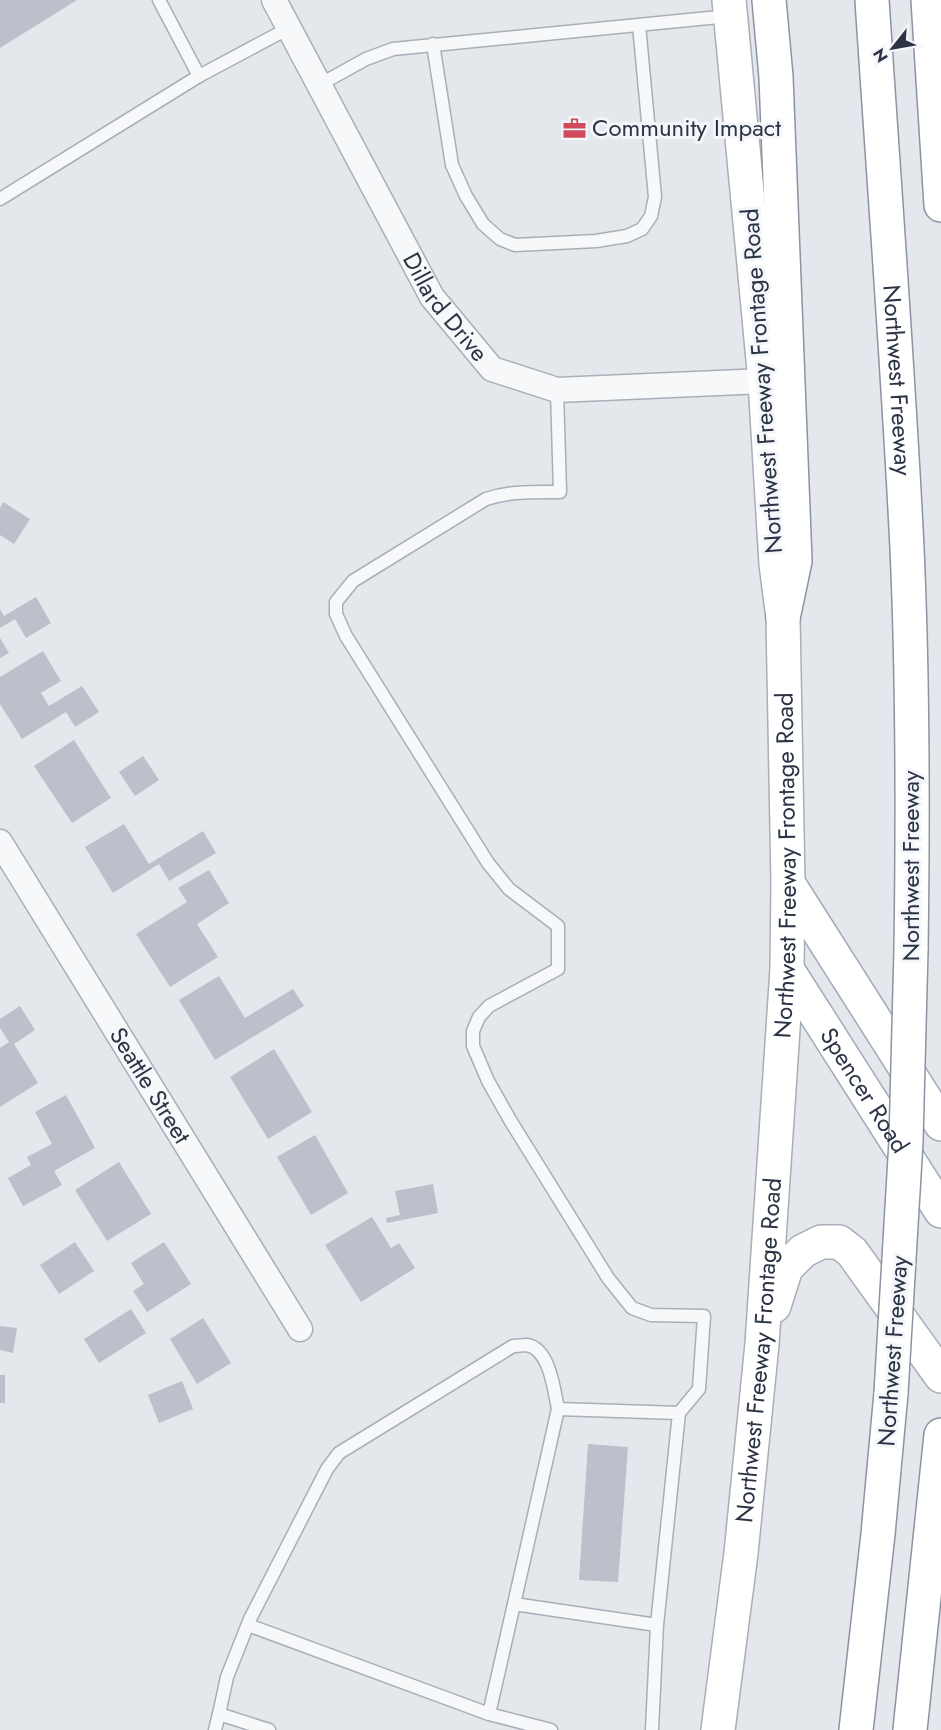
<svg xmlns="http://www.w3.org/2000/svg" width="941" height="1730" font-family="Jost,sans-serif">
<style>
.building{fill:#bbc0ca}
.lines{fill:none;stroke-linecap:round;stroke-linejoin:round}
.service-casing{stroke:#a9aeb7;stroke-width:15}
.minor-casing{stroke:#a9aeb7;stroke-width:27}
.secondary-casing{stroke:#a9aeb7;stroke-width:36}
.primary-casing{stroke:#a3abb8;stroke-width:36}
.motorway-casing{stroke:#8b94a3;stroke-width:36}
.service{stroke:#f7f8fa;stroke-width:12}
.minor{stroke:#f7f8fa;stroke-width:24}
.secondary{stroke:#fff;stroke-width:33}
.primary{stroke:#fff;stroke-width:33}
.motorway{stroke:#fff;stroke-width:33}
.motorway-bridge-casing{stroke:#8b94a3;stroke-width:36;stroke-linecap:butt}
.motorway-bridge{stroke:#fff;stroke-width:33}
.labels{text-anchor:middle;stroke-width:6;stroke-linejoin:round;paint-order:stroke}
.poi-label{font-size:24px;fill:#2b3445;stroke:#f4f6f9;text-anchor:start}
.street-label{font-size:24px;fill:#2b3445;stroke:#f4f6f9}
</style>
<rect width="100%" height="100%" fill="#e4e7ec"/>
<g class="building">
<path d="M0,0H77L0,48Z"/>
<path d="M3,502L30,519L14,544L0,535V508Z"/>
<path d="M36,597L51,623L26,638L15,619L0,628V609L4,616Z"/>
<path d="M0,638L9,653L0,658Z"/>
<path d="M43,651L61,681L41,693L49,706L82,686L99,712L75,727L66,712L22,739L0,704V677Z"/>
<path d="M74,740L111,798L72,823L34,766Z"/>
<path d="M143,756L159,780L135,796L119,772Z"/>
<path d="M124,824L149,864L203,831L216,853L169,881L159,864L113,893L85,847Z"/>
<path d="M209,870L229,903L197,924L218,957L170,987L136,934L187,902L178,888Z"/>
<path d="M219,976L245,1018L293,989L304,1006L215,1060L179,1000Z"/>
<path d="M20,1006L35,1030L14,1044L38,1083L0,1107V1048L9,1042L0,1028V1019Z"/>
<path d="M274,1049L312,1112L268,1139L230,1077Z"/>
<path d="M66,1095L95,1148L54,1171L62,1185L23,1206L8,1178L31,1165L27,1157L52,1144L35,1112Z"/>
<path d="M315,1135L348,1193L311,1215L277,1157Z"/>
<path d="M119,1162L151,1214L107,1241L75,1190Z"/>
<path d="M433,1184L438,1213L387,1223L386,1218L400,1215L395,1191Z"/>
<path d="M372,1217L391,1248L399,1243L415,1268L361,1302L325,1245Z"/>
<path d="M75,1242L94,1271L59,1294L40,1265Z"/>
<path d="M164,1242L191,1284L147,1312L133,1291L144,1284L131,1263Z"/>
<path d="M131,1309L146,1333L99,1363L84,1339Z"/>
<path d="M203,1318L231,1363L197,1384L170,1339Z"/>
<path d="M0,1326L17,1328L13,1353L0,1350Z"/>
<rect x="0" y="1375" width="5" height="28"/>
<path d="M182,1381L193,1409L159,1423L148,1395Z"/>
<path d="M588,1444L628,1447L618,1582L579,1580Z"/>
</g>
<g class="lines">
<defs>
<g id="service">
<path d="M159,0L199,76L289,28"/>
<path d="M433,44L452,165L466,196L483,224L500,239L515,245L596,241L627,236L642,229L651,216L655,197L639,25"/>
<path d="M319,85L366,59L393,49L729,16"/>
<path d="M0,199L199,76"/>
<path d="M557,390L560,492C534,492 510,491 486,499L353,581L336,602V614L346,636L488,863L509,889L558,926V969L489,1006L479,1017L473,1031V1046L488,1081L510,1120L608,1278L632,1308L651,1315L704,1316L699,1389L679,1413"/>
<path d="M248,1625L489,1714L551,1730"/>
<path d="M489,1714L514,1604"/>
<path d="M215,1730L219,1714"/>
<path d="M269,1730L219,1714L227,1677L250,1619L327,1469L339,1453L513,1346C517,1346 523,1345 527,1345C550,1349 554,1390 558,1409"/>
<path d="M652,1730L657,1625L679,1413L558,1409L514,1604L657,1625"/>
</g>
<g id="minor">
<path id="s1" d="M274,0L432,297L492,369L557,390L765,381"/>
<path id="s2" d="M0,842L300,1329"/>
</g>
<g id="secondary">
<path d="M774,1306L786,1268L803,1251L821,1242H839L852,1252L941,1376"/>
<path id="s3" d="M718,1730L741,1553L762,1344L787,969L788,883L783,618L776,564L765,381L729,0"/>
</g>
<g id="primary">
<path d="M788,883L941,1124"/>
<path id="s4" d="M787,969L941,1211"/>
</g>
<g id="motorway">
<path d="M769,0L776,77L795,561L783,618"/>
<path id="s5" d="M872,0C884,183 898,365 907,548C913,682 913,816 911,950"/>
<path d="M928,0L941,205"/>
<path d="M856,1730L878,1534L891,1393"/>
<path d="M910,1730L941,1435"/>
</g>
</defs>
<use href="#service" class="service-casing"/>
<use href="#minor" class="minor-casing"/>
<use href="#secondary" class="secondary-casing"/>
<use href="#primary" class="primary-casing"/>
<use href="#motorway" class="motorway-casing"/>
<use href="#service" class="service"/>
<use href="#minor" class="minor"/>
<use href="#secondary" class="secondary"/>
<use href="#primary" class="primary"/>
<use href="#motorway" class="motorway"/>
<defs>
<path id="motorway-bridge" d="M891,1393L906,1141L911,950"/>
</defs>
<use href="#motorway-bridge" class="motorway-bridge-casing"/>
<use href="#motorway-bridge" class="motorway-bridge"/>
</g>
<defs>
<symbol id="office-bare" viewBox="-9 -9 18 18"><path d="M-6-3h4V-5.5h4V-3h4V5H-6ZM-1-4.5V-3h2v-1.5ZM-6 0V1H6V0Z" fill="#d1495b" stroke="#f4f6f9" stroke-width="2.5" paint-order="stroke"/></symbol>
</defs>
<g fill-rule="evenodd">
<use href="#office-bare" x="558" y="112" width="33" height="33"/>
</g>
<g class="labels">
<g class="poi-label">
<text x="592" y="136">Community Impact</text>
</g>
<g class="street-label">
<text dy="8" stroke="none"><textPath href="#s1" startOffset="352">Dillard Drive</textPath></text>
<text dy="8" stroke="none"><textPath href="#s5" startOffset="381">Northwest Freeway</textPath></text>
<text transform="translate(762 381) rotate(-94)" y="8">Northwest Freeway Frontage Road</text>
<text dy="8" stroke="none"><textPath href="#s3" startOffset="868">Northwest Freeway Frontage Road</textPath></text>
<text transform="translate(911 866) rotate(-90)" y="8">Northwest Freeway</text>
<text dy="8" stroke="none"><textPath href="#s2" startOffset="286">Seattle Street</textPath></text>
<text dy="8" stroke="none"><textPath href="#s4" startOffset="144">Spencer Road</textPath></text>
<text dy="8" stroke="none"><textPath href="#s3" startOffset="382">Northwest Freeway Frontage Road</textPath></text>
<text transform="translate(893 1351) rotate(-86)" y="8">Northwest Freeway</text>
</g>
</g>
<g transform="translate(893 48) rotate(239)" stroke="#f4f6f9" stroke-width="4.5" paint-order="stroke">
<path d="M0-4.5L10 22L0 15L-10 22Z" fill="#2b3445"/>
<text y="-9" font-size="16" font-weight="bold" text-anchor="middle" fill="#2b3445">N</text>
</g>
</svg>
